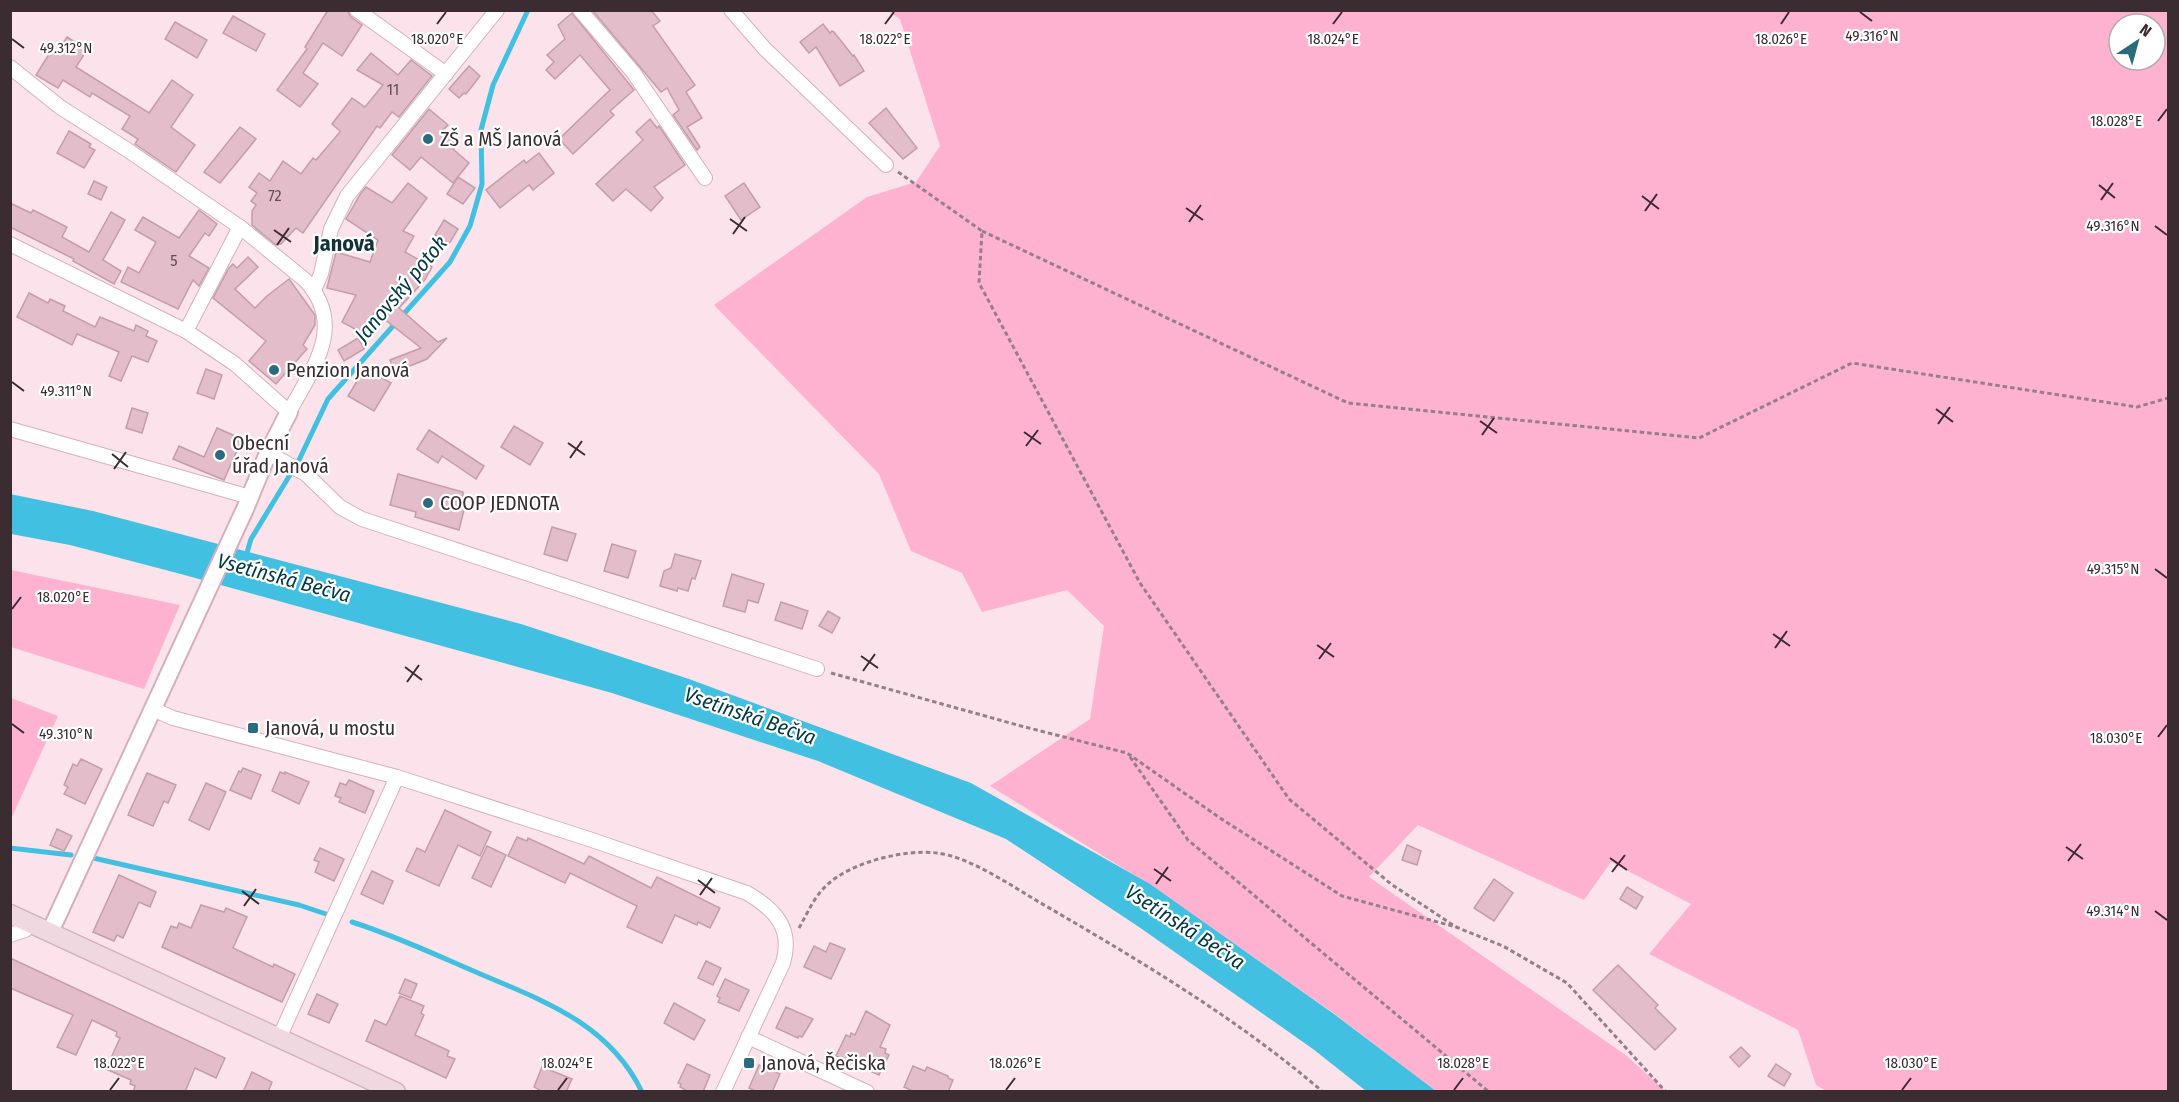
<svg xmlns="http://www.w3.org/2000/svg" width="2179" height="1102" font-family="'Fira Sans Condensed',sans-serif">
<style>
.green{fill:#ffb2cf;fill-rule:evenodd}
.water{fill:#42c0e1}
.lines{fill:none;stroke-linecap:round;stroke-linejoin:round}
.stream{stroke:#42c0e1;stroke-width:5}
.building{fill:#e4bdca;stroke:#c39daa;stroke-width:1.5}
.minor-casing{stroke:#d6afbd;stroke-width:16}
.tertiary-casing{stroke:#d6afbd;stroke-width:20}
.secondary-casing{stroke:#d6afbd;stroke-width:21}
.path{stroke:#948188;stroke-width:3;stroke-dasharray:4.5 3;stroke-linecap:butt}
.minor{stroke:#fff;stroke-width:14}
.tertiary{stroke:#fff;stroke-width:16}
.secondary{stroke:#f0d8e1;stroke-width:18}
.ticks{fill:none;stroke:#3b2c32;stroke-width:2}
.poi-dot{fill:#296c7e;stroke:#fff;stroke-width:2}
.labels{text-anchor:middle;stroke-width:4.5;stroke-linejoin:round;paint-order:stroke}
.number-label{font-size:16px;fill:#655058}
.poi-label{font-size:20px;fill:#3b2c32;stroke:#fff;text-anchor:start}
.water-label{font-size:21px;font-style:italic;fill:#003947;stroke:#fff}
.quarter-label{font-size:22px;font-weight:bold;fill:#12323a;stroke:#fff}
.ticks-label{font-size:15px;text-anchor:middle;fill:#3b2c32;stroke:#fff;stroke-width:4.5;stroke-linejoin:round;paint-order:stroke}
</style>
<rect width="100%" height="100%" fill="#fce3eb"/>
<g class="green">
<path d="M888,11H2168V1091H1826L1816,1085L1798,1030L1649,954L1691,904L1611,862L1584,900L1418,825L1369,877L1627,1056L1665,1091H1436L1332,1012L1158,890L990,786L1090,719L1104,626L1067,590L982,612L962,573L911,551L879,474L714,305L867,197L916,182L940,146L900,19ZM2119,24H2155V60H2119Z"/>
<path d="M11,570L180,605L144,689L11,647Z"/>
<path d="M11,698L58,716L11,819L10,698Z"/>
</g>
<path class="water" d="M10,494L93,511L521,624L689,679L971,783L1150,884L1334,1014L1436,1091H1366L1313,1049L1139,927L1006,839L818,761L612,693L177,573L70,545L11,534Z"/>
<g class="lines">
<g class="stream">
<path d="M246,556L251,539L299,460L328,399L450,262L470,226L482,184L481,130L493,85L528,10"/>
<path d="M10,848L71,855"/>
<path d="M89,857L299,905L326,914"/>
<path d="M352,922C393,935 432,953 471,970C538,999 608,1021 642,1092"/>
</g>
</g>
<g class="building">
<path d="M328,10H347L351,17L362,25L342,56L323,43L303,73L318,84L300,107L277,90L307,49L305,47Z"/>
<path d="M592,10H651L660,21L653,26L695,85L686,92L702,118L687,127L700,147L697,150L673,115L679,110L667,88L661,92Z"/>
<path d="M572,13L634,90L610,111L614,115L573,154L559,139L610,90L580,55L555,79L546,70L554,62L547,55L565,39L558,25Z"/>
<path d="M233,16L265,34L256,51L223,33Z"/>
<path d="M175,22L207,40L197,58L165,39Z"/>
<path d="M823,24L830,33L832,31L834,32L853,56L854,55L864,71L840,86L816,47L809,53L800,42Z"/>
<path d="M67,37L87,50L76,67L149,113L172,80L193,95L171,127L195,145L176,172L135,144L138,139L122,129L130,116L92,93L90,97L63,80L58,88L36,75L51,51L56,54Z"/>
<path d="M371,53L398,75L411,60L432,76L399,117L392,112L380,128L377,126L303,233L296,228L281,244L276,245L252,225V211L256,205L251,201L257,193L249,187L259,173L270,181L283,161L301,174L313,158L316,160L340,132V131L332,124L352,98L365,107L383,85L357,70Z"/>
<path d="M469,66L480,76L466,94L464,93L459,98L449,89Z"/>
<path d="M886,108L917,148L903,159L869,123Z"/>
<path d="M429,109L448,125L441,132L457,145L453,149L469,163L453,183L421,157L410,170L392,155Z"/>
<path d="M650,119L657,128L659,126L685,165L654,187L663,198L651,211L626,189L613,201L596,184L643,140L636,132Z"/>
<path d="M240,127L256,139L220,183L204,172Z"/>
<path d="M69,131L91,144L89,147L95,150L84,168L57,153Z"/>
<path d="M539,153L554,173L533,190L529,185L500,208L486,190L524,160L526,163Z"/>
<path d="M458,177L475,188L463,204L447,194Z"/>
<path d="M94,181L107,187L101,200L88,194Z"/>
<path d="M408,183L427,198L403,231L414,236L405,252L432,267L424,281L399,308L438,342L447,338L427,359L395,372L390,360L421,348L375,312L364,334L342,322L356,295L327,288L336,252L370,262L378,240L346,219L361,193L366,187L392,203Z"/>
<path d="M744,183L760,207L741,220L725,196Z"/>
<path d="M10,203L31,213L33,210L67,227L62,237L89,252L111,212L125,220L103,260L121,271L114,284L73,261L74,259L10,227Z"/>
<path d="M199,210L217,224L209,236L205,233L189,256L209,268L199,286L193,280L178,309L121,282L128,267L139,273L156,242L135,230L143,217L179,238Z"/>
<path d="M444,220L458,229L449,244L435,235Z"/>
<path d="M248,257L258,267L235,289L255,308L267,296L289,279L315,315V325L303,345L307,349L276,384L249,361L266,341L213,298L229,268L233,264L237,268Z"/>
<path d="M29,293L48,303L50,299L65,306L63,311L95,327L100,317L134,331L136,325L148,331L146,336L157,341L148,362L132,356L121,381L109,376L119,352L77,334L72,345L17,317Z"/>
<path d="M358,338L364,349L344,361L338,350Z"/>
<path d="M365,368L391,383L374,411L348,396Z"/>
<path d="M206,369L222,375L214,399L197,393Z"/>
<path d="M132,408L148,413L142,433L126,428Z"/>
<path d="M514,426L543,443L530,465L501,447Z"/>
<path d="M217,428L242,439L224,480L173,459L179,446L204,457Z"/>
<path d="M429,430L484,466L476,479L442,456L438,463L417,449Z"/>
<path d="M398,474L463,492V497L467,498L459,530L415,517L416,512L390,505Z"/>
<path d="M552,527L576,534L567,561L544,554Z"/>
<path d="M612,544L636,551L628,578L604,571Z"/>
<path d="M675,554L701,561L695,579L692,578L688,591L678,588L677,591L660,586L664,571L671,568Z"/>
<path d="M732,574L764,584L758,603L748,600L745,612L723,606Z"/>
<path d="M781,602L808,611L802,629L775,620Z"/>
<path d="M828,611L840,618L832,633L819,626Z"/>
<path d="M81,759L102,769L85,804L64,794L68,787L64,785L73,764L77,766Z"/>
<path d="M243,768L261,775L251,799L230,790L239,771L241,772Z"/>
<path d="M280,772L285,774V772L309,782L299,804L272,791Z"/>
<path d="M147,773L176,785L168,803L164,801L153,826L128,815Z"/>
<path d="M349,780L374,791L365,813L339,802L341,798L335,796L340,783L346,785Z"/>
<path d="M206,783L226,792L209,830L189,820Z"/>
<path d="M445,810L491,832L480,856L458,845L439,886L406,871L417,848L425,852Z"/>
<path d="M57,829L72,836L64,851L50,845Z"/>
<path d="M517,837L527,841L528,838L584,864L589,856L651,888L657,877L720,908L710,928L698,922L697,925L675,915L662,943L627,927L637,906L570,873L565,883L508,856Z"/>
<path d="M1407,845L1421,851L1417,865L1402,860Z"/>
<path d="M487,846L506,855L491,887L472,878Z"/>
<path d="M320,848L344,859L334,881L315,872L319,862L314,860Z"/>
<path d="M372,871L393,881L383,904L361,894Z"/>
<path d="M119,875L156,892L150,907L139,902L123,938L117,935L114,941L93,932Z"/>
<path d="M1494,879L1513,893L1494,921L1474,908Z"/>
<path d="M1627,887L1643,897L1636,909L1620,899Z"/>
<path d="M201,905L224,912L226,908L247,917L233,948L273,967L274,964L295,974L282,1002L162,947L171,926L177,928L179,923L191,928Z"/>
<path d="M830,943L845,949L831,979L804,967L814,946L826,952Z"/>
<path d="M10,958L225,1058L216,1078L195,1068L185,1092H133L135,1086L130,1084L131,1080L106,1069L120,1038L116,1036L117,1032L92,1020L76,1055L57,1047L73,1015L10,988Z"/>
<path d="M706,961L721,968L713,985L698,978Z"/>
<path d="M1618,965L1658,1005L1655,1008L1676,1029L1655,1050L1593,990Z"/>
<path d="M405,979L417,984L411,998L399,993Z"/>
<path d="M725,979L749,990L739,1011L718,1002L720,998L717,996Z"/>
<path d="M317,994L338,1004L329,1023L308,1014Z"/>
<path d="M400,996L424,1006L421,1013L424,1015L415,1035L449,1051L447,1056L455,1059L446,1078L366,1041L375,1020L386,1025L388,1022Z"/>
<path d="M674,1003L705,1020L694,1040L664,1023Z"/>
<path d="M786,1007L813,1019L802,1037L799,1036L798,1038L776,1028Z"/>
<path d="M866,1011L890,1025L880,1047L886,1049L885,1053L889,1055L879,1075L836,1056L846,1035L850,1037L851,1033L855,1035Z"/>
<path d="M1741,1047L1750,1056L1739,1067L1730,1057Z"/>
<path d="M687,1064L710,1075L703,1092H689L680,1087L681,1084L678,1083Z"/>
<path d="M1776,1064L1791,1074L1784,1086L1768,1076Z"/>
<path d="M759,1065L780,1074L772,1092H758L749,1088Z"/>
<path d="M913,1066L925,1071L927,1067L948,1076V1078L953,1080L948,1092H915L904,1087Z"/>
<path d="M542,1067L572,1079L566,1092H543L534,1087Z"/>
<path d="M252,1072L272,1082L268,1092H243Z"/>
</g>
<g class="lines">
<defs>
<g id="minor">
<path d="M357,10L446,74"/>
<path d="M580,10L633,72L705,178"/>
<path d="M731,10L765,49L886,165"/>
<path d="M10,67L60,107L126,149L240,227L305,280C347,325 313,368 289,412L235,364L186,331L10,244"/>
<path d="M314,290L321,274L331,229L347,196L497,10"/>
<path d="M186,331L240,227"/>
<path d="M10,429L250,497"/>
<path d="M268,453L306,474L340,507L362,519L817,669"/>
<path d="M152,709L173,718L397,777L589,839L747,893C776,910 793,929 783,963L723,1092"/>
<path d="M10,935L25,930L32,924"/>
<path d="M748,1037L867,1092"/>
<path d="M279,1038L397,777"/>
</g>
<path id="tertiary" d="M50,932L245,509L268,453L289,412"/>
<path id="secondary" d="M10,914L396,1092"/>
</defs>
<use href="#minor" class="minor-casing"/>
<use href="#tertiary" class="tertiary-casing"/>
<use href="#secondary" class="secondary-casing"/>
<g class="path">
<path d="M898,172L982,231L979,283L1140,583L1289,799L1391,884L1456,927"/>
<path d="M982,231L1348,403L1699,438L1852,363L2137,407L2168,398"/>
<path d="M831,673L1021,726L1127,753L1220,818L1342,896L1456,927L1503,946L1567,983L1666,1092"/>
<path d="M1130,757L1188,840L1489,1092"/>
<path d="M799,928C807,914 814,897 826,886C850,862 905,849 937,853C970,857 1010,885 1039,902C1137,959 1237,1018 1323,1092"/>
</g>
<use href="#minor" class="minor"/>
<use href="#tertiary" class="tertiary"/>
<use href="#secondary" class="secondary"/>
</g>
<path class="ticks" d="M1860,12L1872,21M437,24L446,12M885,24L894,12M1333,24L1342,12M1781,24L1789,12M12,39L24,48M2158,121L2167,109M2099,185L2115,198M1642,196L1659,209M2101,200L2113,183M1186,208L1203,220M1645,211L1657,194M730,219L747,231M1189,222L1201,205M2155,226L2167,235M274,230L291,242M733,234L745,217M277,245L289,228M12,382L24,391M1936,409L1953,422M1480,421L1497,433M1938,424L1950,407M1024,432L1041,444M1482,435L1494,418M568,443L585,455M1026,446L1038,430M112,454L128,467M570,458L582,441M114,469L126,452M2155,569L2167,578M12,609L21,597M1773,634L1790,646M1317,645L1334,657M1775,648L1787,631M861,656L878,668M1319,659L1331,643M405,667L422,680M863,671L875,654M407,682L419,665M12,724L24,733M2158,737L2167,725M2066,847L2083,859M1610,858L1627,870M2068,861L2081,844M1154,869L1171,881M1612,872L1625,855M698,880L715,893M1156,884L1168,867M242,891L259,904M700,895L712,878M244,906L256,889M2155,911L2167,920M110,1090L119,1078M558,1090L567,1078M1006,1090L1015,1078M1454,1090L1463,1078M1902,1090L1911,1078"/>
<g class="poi-dot">
<circle cx="428" cy="139" r="6"/>
<circle cx="274" cy="370" r="6"/>
<circle cx="220" cy="455" r="6"/>
<circle cx="428" cy="503" r="6"/>
<rect x="247" y="722" width="12" height="12" rx="3"/>
<rect x="743" y="1057" width="12" height="12" rx="3"/>
</g>
<g class="labels">
<g class="number-label">
<text x="393" y="95">11</text>
<text x="275" y="201">72</text>
<text x="174" y="266">5</text>
</g>
<g class="poi-label">
<text x="440" y="146">ZŠ a MŠ Janová</text>
<text x="286" y="377">Penzion Janová</text>
<text x="232" y="450">Obecní<tspan x="232" dy="23">úřad Janová</tspan></text>
<text x="440" y="510">COOP JEDNOTA</text>
<text x="265" y="735">Janová, u mostu</text>
<text x="761" y="1070">Janová, Řečiska</text>
</g>
<g class="water-label">
<text transform="translate(401 289) rotate(-50)" y="7">Janovský potok</text>
<text transform="translate(284 578) rotate(15)" y="7">Vsetínská Bečva</text>
<text transform="translate(750 716) rotate(19)" y="7">Vsetínská Bečva</text>
<text transform="translate(1185 927) rotate(33)" y="7">Vsetínská Bečva</text>
</g>
<g class="quarter-label">
<text x="344" y="251">Janová</text>
</g>
</g>
<g class="ticks-label">
<text x="1872" y="41">49.316°N</text>
<text x="437" y="44">18.020°E</text>
<text x="885" y="44">18.022°E</text>
<text x="1333" y="44">18.024°E</text>
<text x="1781" y="44">18.026°E</text>
<text x="66" y="53">49.312°N</text>
<text x="2116" y="126">18.028°E</text>
<text x="2113" y="231">49.316°N</text>
<text x="66" y="396">49.311°N</text>
<text x="2113" y="574">49.315°N</text>
<text x="63" y="602">18.020°E</text>
<text x="66" y="739">49.310°N</text>
<text x="2116" y="743">18.030°E</text>
<text x="2113" y="916">49.314°N</text>
<text x="119" y="1068">18.022°E</text>
<text x="567" y="1068">18.024°E</text>
<text x="1015" y="1068">18.026°E</text>
<text x="1463" y="1068">18.028°E</text>
<text x="1911" y="1068">18.030°E</text>
</g>
<rect width="2179" height="1102" fill="none" stroke="#3b2c32" stroke-width="24"/>
<g transform="translate(2137 42) rotate(36)"><circle r="28" fill="#ffffff" stroke="#b1abad" stroke-width="1.5"/>
<path d="M0-4.5L10 22L0 15L-10 22Z" fill="#296c7e"/>
<text y="-9" font-size="16" font-weight="bold" text-anchor="middle" fill="#3b2c32">N</text>
</g>
</svg>
